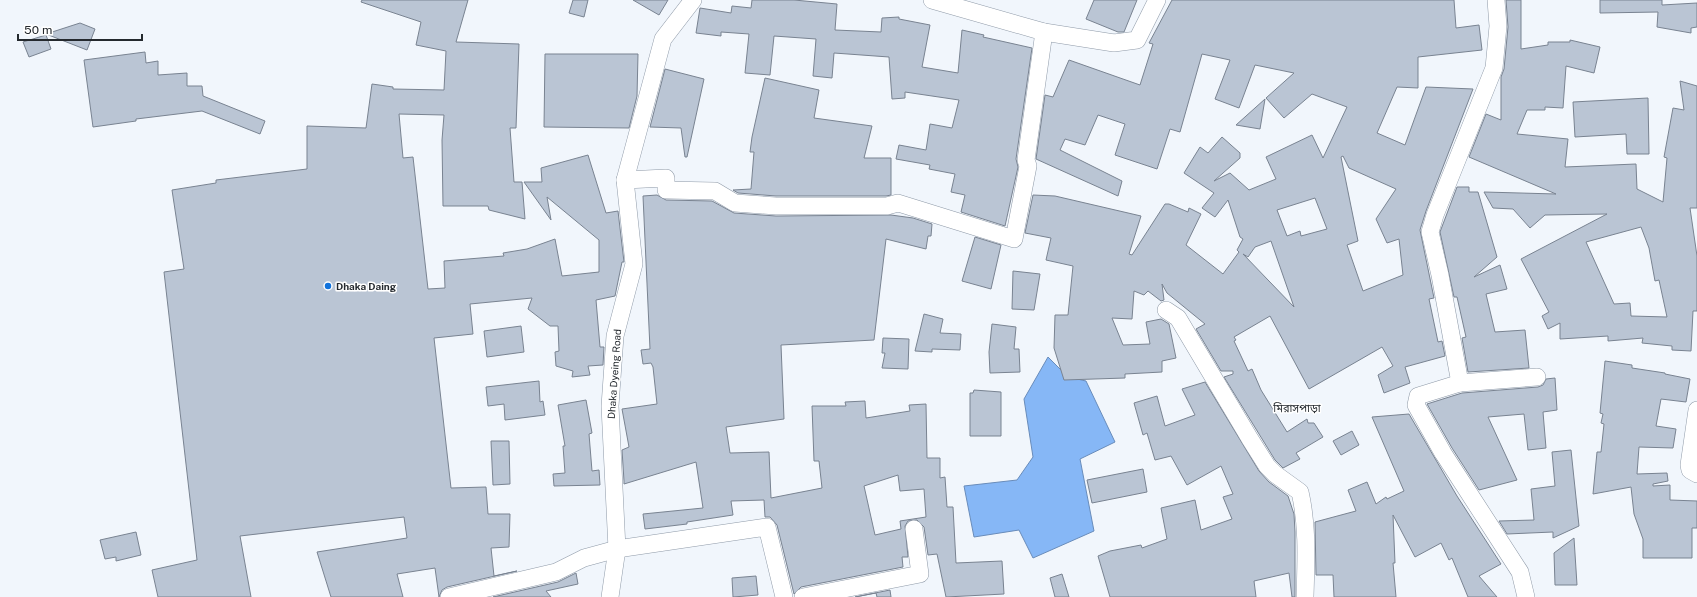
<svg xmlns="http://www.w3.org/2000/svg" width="1697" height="597" font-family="'Public Sans','Noto Sans Bengali',sans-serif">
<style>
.water{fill:#86b7f6;stroke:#698cba}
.building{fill:#bac5d4;stroke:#798391;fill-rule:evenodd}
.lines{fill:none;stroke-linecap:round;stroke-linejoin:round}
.street-casing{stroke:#8f9aa8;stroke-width:18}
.street{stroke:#fff;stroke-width:17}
.poi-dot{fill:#1273dc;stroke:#fff;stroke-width:1.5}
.labels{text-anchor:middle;stroke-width:3;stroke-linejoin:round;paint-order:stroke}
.poi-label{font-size:10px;font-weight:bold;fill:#24292e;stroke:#fff;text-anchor:start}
.street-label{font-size:10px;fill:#24292e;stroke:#fff}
.neighbourhood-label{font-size:11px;fill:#24292e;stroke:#fff}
</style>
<rect width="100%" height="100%" fill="#f1f6fc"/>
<path class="water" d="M1048,357L1068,377L1086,381L1115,442L1080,459L1094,531L1033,558L1019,530L974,537L964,486L1017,480L1033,457L1024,399Z"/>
<g class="building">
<path d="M362,0H468L456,42L519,44L516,128H510L514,182H522L525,219L489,210L488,206H443L442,140L444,115L399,114L403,158L413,157L428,289L445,288L444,261L504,256L503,253L527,249L555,239L562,276L599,272V240L547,197L551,220L524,182H542L541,168L588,155L606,213L618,211L624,262H622L615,296L596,300L600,347H604L603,365L588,366L590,375L572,377L573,371L556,366L555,352L559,351L558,326H550L528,309L532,298L470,304L473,334L434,338L451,488L486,487L488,514H510L509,547L491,548L494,576L517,571L447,587L442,590L439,597L435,568L397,574L403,597H331L317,552L407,538L404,517L240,536L251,597H158L152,570L197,560L164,272L184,269L172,190L216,183V180L307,169V126L366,128L372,84L393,87V89L444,90L446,51L416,45L421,22L361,2Z"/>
<path d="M573,0H588L584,17L569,13Z"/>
<path d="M633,0H668L659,15Z"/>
<path d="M752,0H794L837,4L835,30L881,32L882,18L899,17V19L930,25L922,67L958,73L962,30L984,35L983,37L1032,48L1016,159L1018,167L1005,226L961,212L965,195L951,192L955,174L929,169L930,165L896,159L899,145L926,150L930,124L952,128L959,100L905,92V98L892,99L889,57L834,53L832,78L813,76L816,39L774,36L770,75L745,73L749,34L721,32V36L696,33L700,8L731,13L732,6L751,8Z"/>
<path d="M1094,0H1137L1124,32H1118L1086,19Z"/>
<path d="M1172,0H1454L1456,28L1479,25L1482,50L1418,57V88L1397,87L1377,133L1405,145L1426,87L1473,89L1426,211L1420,230L1434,298L1429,299L1438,342L1442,341L1445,356L1405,367L1410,383L1384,393L1378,375L1393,366L1382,347L1309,389L1270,316L1234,337L1236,340L1234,341L1248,371L1252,369L1261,390L1287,432L1307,419L1308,423H1314L1323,437L1296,453L1300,459L1283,468L1275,460L1224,377L1233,374V371H1221L1196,329L1205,324L1167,293L1162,284L1164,300L1161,301L1148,291L1144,295L1134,291L1132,319L1112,318L1123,345L1150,344L1146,322L1161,319L1169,324L1176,358L1162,361V372L1125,374V378L1064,380L1054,348L1055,315H1068L1073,266L1046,260L1051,238L1025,233L1033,195L1055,196L1141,216L1129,254L1132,255L1165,204H1169L1188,212L1189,208L1201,214L1186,245L1223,274L1239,252L1237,250L1243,239L1240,237L1228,200L1215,217L1202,208L1214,193L1184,173L1200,147L1208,153L1222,137L1240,153V158L1214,181L1230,173L1249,190L1276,179L1266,157L1312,135L1323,158L1347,107L1312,94L1284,118L1266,98L1294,73L1255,65L1239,108L1215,99L1230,60L1202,54L1180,132L1170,129L1157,169L1115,155L1125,124L1098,115L1085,145L1065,139L1060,150L1122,181L1118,196L1036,159L1045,95L1053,97L1069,60L1140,85L1153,44L1149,43ZM1343,156L1349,168L1396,189L1376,219L1387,243L1399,239L1403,275L1363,291L1347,245L1358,241L1341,157ZM1315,198L1327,229L1301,236L1300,231L1287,236L1277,210ZM1271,241L1294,307L1243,254L1248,257L1255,247Z"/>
<path d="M1506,0H1521V49L1548,45V42H1570V40L1600,47L1594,73L1566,66L1563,108L1545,107V110H1527L1517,134L1568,139L1565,167L1636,164L1637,189L1663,202L1667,158L1664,157L1673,108L1684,110L1680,81L1697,86V208H1690L1697,256V311H1693L1691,351L1672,350V346L1642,343L1643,338L1608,341V336L1560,339V323L1548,329L1542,316L1549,312L1521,259L1607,214L1545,215L1530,228L1513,209L1493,208L1484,192L1556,194L1469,157L1486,114L1501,120V77L1504,69L1508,27ZM1641,227L1649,248L1655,281L1659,280L1667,317L1631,316L1630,303L1614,304L1586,242Z"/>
<path d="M1600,0H1662V5L1697,3V27L1691,28V33L1657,27L1658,12L1600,13Z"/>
<path d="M80,23L95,29L87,50L46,34Z"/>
<path d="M46,35L51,49L29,57L23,42Z"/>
<path d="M145,52L146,63L158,61V75L187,73V86H202L203,96L265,121L260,134L202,111L136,119V121L93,127L84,60Z"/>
<path d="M545,54H638L637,96L629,128L544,127Z"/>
<path d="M665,69L704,79L687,157H685L681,128L650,127Z"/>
<path d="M765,78L819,90L814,118L872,126L864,158H891V195L886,196H776L738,193L733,190L751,189L754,152H750L752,137Z"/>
<path d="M1648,98L1649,154H1627L1626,134L1575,137L1573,102Z"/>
<path d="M1265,99L1260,129L1236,125Z"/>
<path d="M1457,187H1469V192H1478L1497,257L1474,277L1500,265L1507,289L1486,294L1495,332L1525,330L1529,368L1468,372L1462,338L1466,337L1457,297H1454L1440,232Z"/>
<path d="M657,195L666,200L712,201L734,213L776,216L891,215L913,218L932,224L931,236H928L926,249L886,239L874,340L781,345L784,419L726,427L730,453L769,452L771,498L822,488L819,461H814L812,406H846L845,402L865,401L866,418L910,411L909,405L926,404L927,458H940V478L945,477L947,507H953L956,563L1002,561L1004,594L946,597L937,554L928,555L924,527L917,520L908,521L905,526L908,557H902L903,567L801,587L794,594L777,525L770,517H765L764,500L731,501L733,515L687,522V524L645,529L643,514L703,508L696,462L624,484V481L622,450L629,447L622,409L657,404L653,367L651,363L643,364L641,350L650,349L643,196ZM898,475L900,491L924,489L926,517L900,521L901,529L875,535L864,486Z"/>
<path d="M975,237L1001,245L991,289L962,281Z"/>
<path d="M1013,271L1040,274L1034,310L1012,309Z"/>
<path d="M924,314L943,319L940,333L961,334L960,350L932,349V352L915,351Z"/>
<path d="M992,324L1016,327L1014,349H1019L1020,372L990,373L989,352Z"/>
<path d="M521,326L524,352L487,357L484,331Z"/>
<path d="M883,338L909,339L908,369L882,368L885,353H882Z"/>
<path d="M1605,361L1632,365V368L1665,373V374L1690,379L1686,402L1661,399L1656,426L1676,429L1673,448L1639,447L1637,474L1667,473L1668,481L1653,484V486L1670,485V500L1697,501V528H1692V558H1643V539L1634,514L1631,487L1593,494L1597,452H1601L1604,424L1601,423L1603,414L1600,413Z"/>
<path d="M1555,378L1557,410L1543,412L1546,448L1528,450L1524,414L1488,417L1517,480L1479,490L1452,448L1427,404L1462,393L1538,387L1543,385L1546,379Z"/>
<path d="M539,381L540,402L543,401L545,415L505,420L504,404L488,406L486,387Z"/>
<path d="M1205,382L1259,471L1269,482L1288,496L1294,514L1295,532V597H1292L1289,573L1254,581L1256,597H1110L1098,556L1110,551L1141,545L1142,548L1167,539L1161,508L1195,500L1201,530L1232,519L1223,497L1233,494L1221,466L1187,485L1171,456L1155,460L1147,433L1143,435L1134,403L1157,396L1165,426L1195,415L1182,389Z"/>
<path d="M974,390L1001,392V436H970V393H973Z"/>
<path d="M586,400L592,433L589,434L592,471L599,470L600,485L554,486L553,474L565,473L563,446H565L558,405Z"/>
<path d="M1409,414L1457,496L1501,564L1479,576L1497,597H1468L1452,558L1449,560L1441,543L1415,557L1393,515L1395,563H1393L1396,597H1334L1333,575H1316L1315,522L1356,511L1348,490L1367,482L1376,504L1386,497L1387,499L1404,491L1372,417Z"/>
<path d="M1352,431L1359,445L1341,455L1333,441Z"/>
<path d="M491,441H509L510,484L493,485Z"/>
<path d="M1571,450L1579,526L1553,538V532L1507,534L1499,521L1534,520L1531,489L1555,486L1552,452Z"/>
<path d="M1143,469L1147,492L1092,503L1087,480Z"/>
<path d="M136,532L141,555L116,561V557L105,559L100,540Z"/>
<path d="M1574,538L1577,585H1555L1554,553Z"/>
<path d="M576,573L578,584L546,591L551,597H493L558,582Z"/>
<path d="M1062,574L1069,597H1055L1050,578Z"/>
<path d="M756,576L758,595L733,597L732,578Z"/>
<path d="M890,590L891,597H877L876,593L855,597Z"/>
</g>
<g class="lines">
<defs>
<g id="street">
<path d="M932,0L1044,32L1114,43L1137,40L1157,0"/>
<path d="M1496,0L1498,26L1494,68L1435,215L1430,232L1440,275L1460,383L1418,396L1416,405L1443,453L1520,572L1526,597"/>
<path d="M625,180L666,178V190L715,191L735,203L776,206H887L898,203L1014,239L1028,166L1026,160L1044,32"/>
<path d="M1166,310L1178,318L1250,439L1267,466L1275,474L1300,492C1308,527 1306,561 1305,597"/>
<path d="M1460,383L1537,377"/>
<path d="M1697,410L1689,465L1690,470L1697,474"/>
<path d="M449,597L556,572L584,558L617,549L767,527L784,597"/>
<path d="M610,597L617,549L610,406L615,336L634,264L625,180L663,39L693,0"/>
<path d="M803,597L920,574L914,529"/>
</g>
</defs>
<use href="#street" class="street-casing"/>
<use href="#street" class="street"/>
</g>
<circle class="poi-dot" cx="328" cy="286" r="4"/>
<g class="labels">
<g class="poi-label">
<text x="336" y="290">Dhaka Daing</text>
</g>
<g class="street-label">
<text transform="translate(614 374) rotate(-86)" y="4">Dhaka Dyeing Road</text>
</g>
<g class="neighbourhood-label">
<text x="1297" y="412">মিরাসপাড়া</text>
</g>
</g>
<path d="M18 34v6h124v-6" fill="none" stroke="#24292e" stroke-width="2"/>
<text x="24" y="34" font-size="12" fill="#24292e" stroke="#ffffff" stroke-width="3" paint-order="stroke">50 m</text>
</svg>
